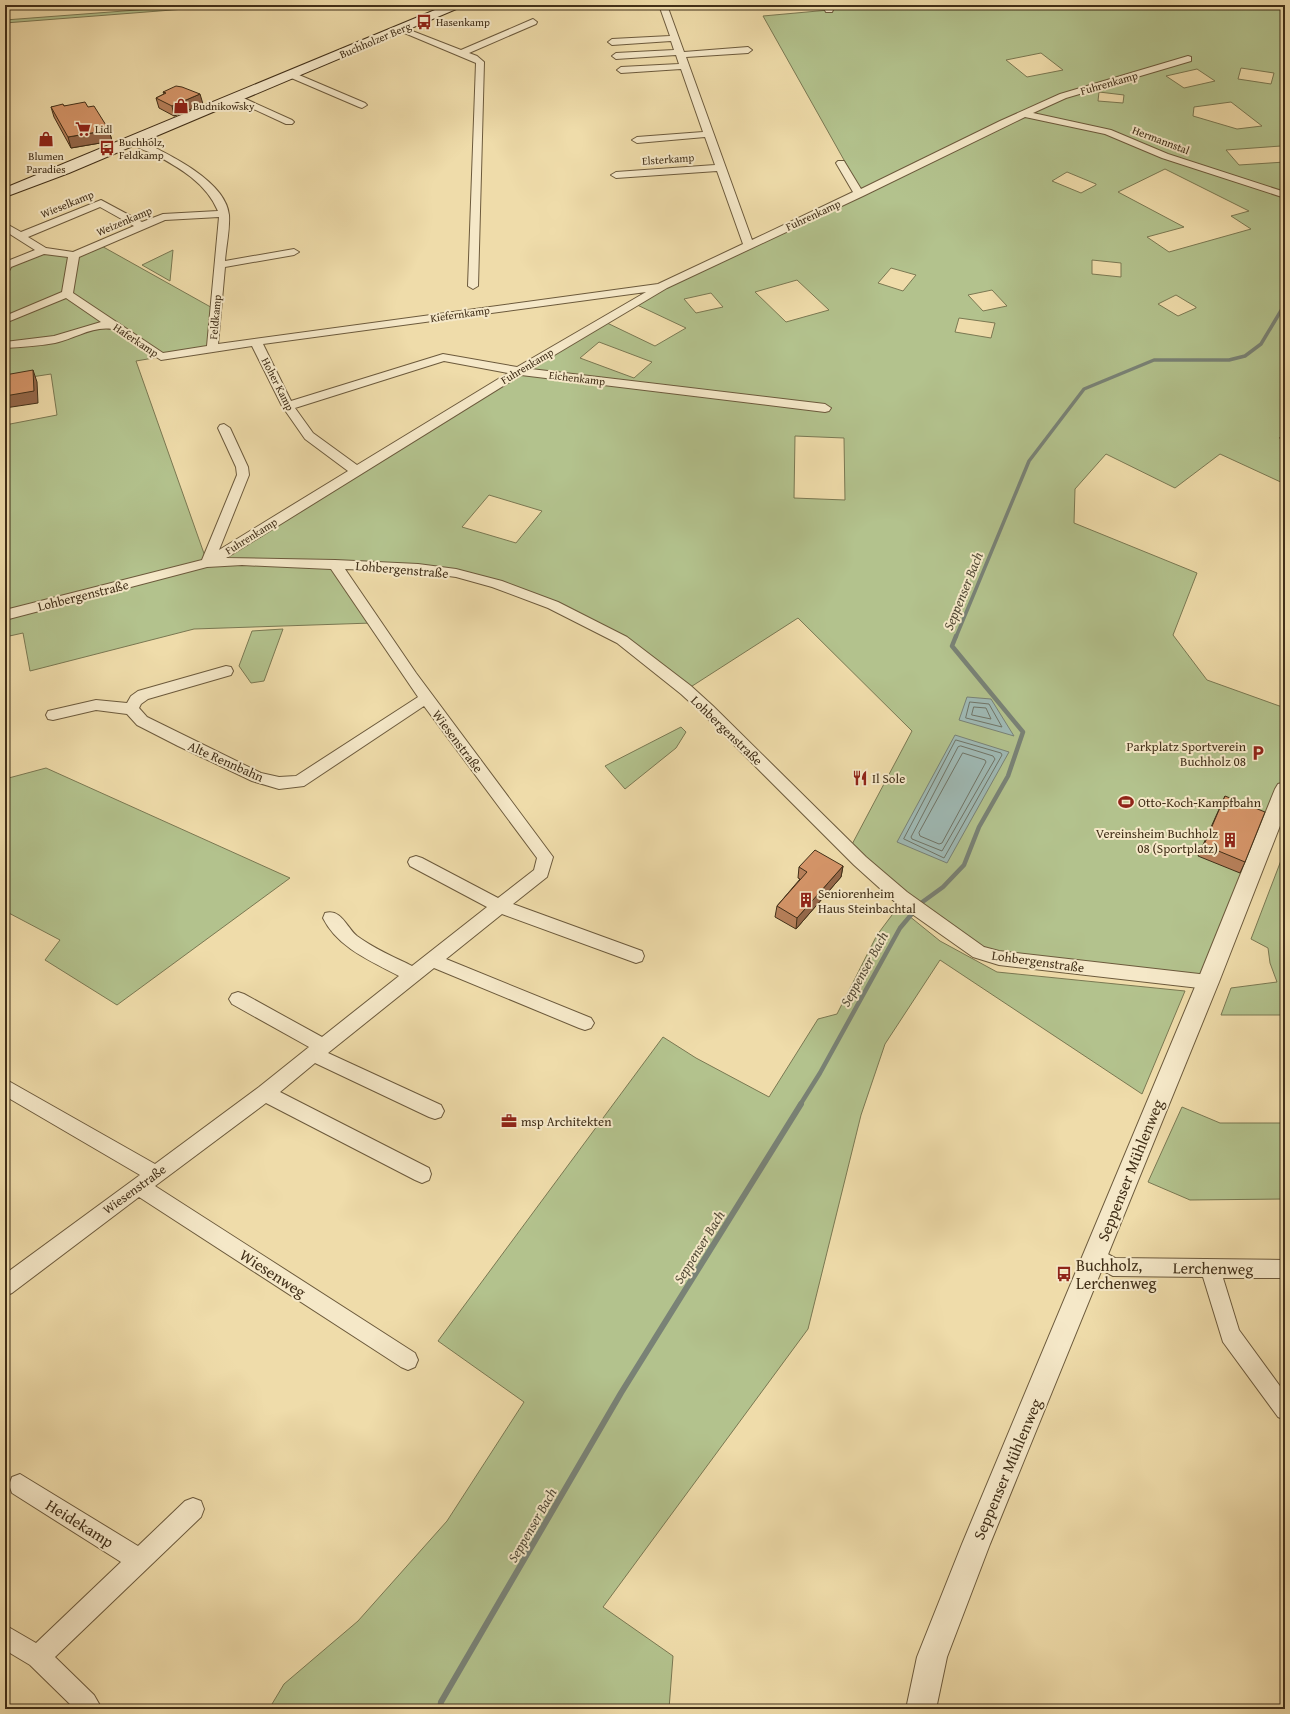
<svg xmlns="http://www.w3.org/2000/svg" width="1290" height="1714" font-family="'Gentium Book Plus',serif">
<style>
.green{fill:#b3c28d;stroke:#7a7852;fill-rule:evenodd}
.water{fill:#9fb9b4;stroke:#798276}
.lines{fill:none;stroke-linecap:round;stroke-linejoin:round}
.shore{stroke:#707466;stroke-width:1}
.stream-far2{stroke:#798276;stroke-width:3.5}
.stream-far1{stroke:#798276;stroke-width:4.5}
.stream{stroke:#798276;stroke-width:6}
.minor-casing{stroke:#6c5a3c;stroke-width:2}
.tertiary-casing{stroke:#6c5a3c;stroke-width:2}
.secondary-casing{stroke:#412f18;stroke-width:2}
.minor{fill:#f5e8c8;fill-rule:evenodd}
.tertiary{fill:#f5e8c8;fill-rule:evenodd}
.secondary{fill:#f5e8c8;fill-rule:evenodd}
.wall{fill:#b7805a;stroke:#412f18}
.shaded-wall{fill:#95684a;stroke:#412f18}
.building{fill:#d59569;stroke:#412f18}
.labels{text-anchor:middle;stroke-width:4;stroke-linejoin:round;paint-order:stroke}
.far-poi-label{font-size:11px;fill:#412f18;stroke:#f5e8c8;text-anchor:start}
.far-street-label{font-size:11px;fill:#412f18;stroke:#f5e8c8}
.street-label{font-size:13px;fill:#412f18;stroke:#f5e8c8}
.poi-label{font-size:13px;fill:#412f18;stroke:#f5e8c8;text-anchor:start}
.water-label{font-size:14px;font-style:italic;fill:#544b37;stroke:#f5e8c8}
.near-street-label{font-size:16px;fill:#412f18;stroke:#f5e8c8}
.near-poi-label{font-size:16px;fill:#412f18;stroke:#f5e8c8;text-anchor:start}
</style>
<rect width="100%" height="100%" fill="#efdcaa"/>
<filter id="stains"><feTurbulence type="fractalNoise" baseFrequency=".005" numOctaves="4"/><feColorMatrix values="0 0 0 0 .2 0 0 0 0 .09 0 0 0 0 .02 0 0 0 .5 -.17"/></filter>
<radialGradient id="worn" r=".72"><stop offset=".6" stop-color="#630" stop-opacity="0"/><stop offset="1" stop-color="#630" stop-opacity=".3"/></radialGradient>
<g class="green">
<path d="M203,5H236L5,23V20Z"/>
<path d="M826,5H1285V151L1281,146L1226,150L1239,165L1285,162V432L1279,438L1285,441V484L1220,454L1175,488L1106,454L1075,489L1074,523L1197,573L1173,635L1207,680L1285,708V789L1208,982L979,952L849,850L912,731L798,618L686,690L622,640L553,605L456,573L336,564L372,623L194,629L30,671L23,633L5,637V425L57,415L51,374L5,381V269L43,251L73,255L98,244L216,310L212,348L136,361L207,562L603,321L655,346L686,328L633,303L862,192L763,16L829,10ZM1041,53L1063,70L1027,77L1006,60ZM1241,68L1274,73L1271,84L1238,79ZM1197,69L1215,81L1184,88L1166,76ZM1099,92L1124,95L1123,103L1098,101ZM1231,102L1262,126L1237,129L1193,116L1194,107ZM1165,169L1249,211L1231,216L1251,229L1169,252L1147,237L1184,227L1118,192ZM1067,172L1096,184V185L1081,193L1052,181ZM1092,260L1121,263V277L1092,274ZM891,268L916,275L903,291L878,283ZM797,280L829,310L786,322L755,292ZM992,290L1007,306L983,311L968,295ZM711,293L723,307L696,313L684,299ZM1176,295L1196,307V308L1178,316L1158,304ZM959,318L995,323L991,338L955,332ZM599,342L652,362L634,378L580,358ZM795,436L844,438L845,500L794,498ZM489,495L542,511L516,543L462,527Z"/>
<path d="M173,250L170,281L142,265Z"/>
<path d="M283,629L264,681L251,683L239,666L252,631Z"/>
<path d="M681,727L686,732L676,748L625,789L605,766Z"/>
<path d="M46,768L290,878L117,1005L45,960L60,940L5,911V779Z"/>
<path d="M1285,850V1015H1221L1231,988L1277,982L1270,963L1268,948L1251,939Z"/>
<path d="M898,907L940,941L997,972L1185,991L1142,1094L940,960L885,1044L861,1115L808,1329L603,1607L673,1656L669,1709H269L284,1684L358,1621L447,1521L524,1402L438,1341L663,1037L696,1058L769,1097L818,1019L837,1014L877,935Z"/>
<path d="M1182,1107L1220,1123H1285V1199L1190,1200L1148,1182Z"/>
</g>
<g class="water">
<path d="M967,697L991,699L1014,736L959,720Z"/>
<path d="M955,735L1009,752L947,863L897,842Z"/>
</g>
<g class="lines">
<g class="shore">
<path d="M970,702L989,704L1002,727L966,718Z"/>
<path d="M974,707L986,708L991,719L972,715Z"/>
<path d="M956,740L1001,753L1002,755L944,858L904,839Z"/>
<path d="M961,746L993,756L995,759L942,851L912,839L911,837L958,747Z"/>
<path d="M963,753L985,760L986,762L942,843L939,844L920,836L919,833Z"/>
</g>
<path class="stream-far2" d="M956,637L1029,461L1084,389L1154,360H1229L1245,356L1261,344L1285,304"/>
<path class="stream-far1" d="M800,1105L820,1073L900,928L921,903L943,887L964,865L979,827L1008,776L1023,732L952,646L956,636"/>
<path class="stream" d="M440,1709L441,1702L621,1393L801,1104"/>
<defs>
<g id="minor">
<path d="M659,5H667L684,52L748,47L752,50L748,53L686,57L752,240L853,192L836,163L838,161H844L861,189L1000,121L1060,94L1188,56L1191,57V61L1066,98L1033,113L1111,130L1168,154L1285,192V198L1162,158L1105,134L1025,117L863,196L667,288L531,369L825,404L831,408L829,411L825,412L521,375L226,558L335,560L418,564L456,569L502,581L558,602L627,637L691,686L713,706L866,857L907,892L984,947L999,951L1208,975L1214,977L1217,982L1214,987L1208,989L999,965L973,957L895,902L854,865L703,714L681,694L617,643L548,608L492,587L456,577L418,572L345,569L416,673L553,857L547,877L513,904L642,951L644,956L642,961L636,963L502,914L446,959L591,1018L594,1023L591,1028L585,1030L579,1028L434,968L328,1053L441,1105L444,1111L441,1117L435,1119L429,1117L315,1063L280,1092L429,1168L431,1174L429,1180L422,1183L415,1180L266,1103L155,1186L415,1353L418,1360L415,1367L408,1370L401,1367L139,1197L12,1293L5,1296V1274L140,1175L5,1096V1079L155,1164L259,1087L309,1047L232,1004L229,999L232,994L238,992L244,994L322,1037L399,976C371,961 338,948 323,918L325,913C341,908 347,928 357,936C373,948 394,957 412,966L487,907L410,866L408,862L410,858L416,856L422,858L498,898L534,870L537,858L424,706L304,786L279,789L252,781L178,746L137,725L127,714L96,710L53,720L48,719L46,715L48,711L96,700L127,703L131,696L138,691L226,666L231,667L233,671L231,675L148,699L141,704L139,708L147,717L261,773L279,777L296,776L418,697L331,569L242,565L207,567L5,620V610L202,560L237,475L236,467L218,428L220,425L224,424L230,428L248,467L249,475L219,550L348,471L305,439L282,406L252,346L161,360L112,329C92,326 74,339 55,343C38,346 22,347 5,348V342L54,336L101,322L66,298L5,323V316L62,292L68,257L44,254L11,267L9,271L5,272V262L35,250L5,231V223L21,232L101,200L142,222L163,214L218,211C206,183 180,168 154,154C146,151 135,147 129,141L134,138L137,139C164,152 226,180 229,215C230,230 226,246 225,261L294,249L299,252L294,255L225,267L218,344L658,284L743,244L717,171L616,178L611,175L616,172L715,165L705,137L637,143L632,140L637,137L703,132L681,69L621,73L617,70L621,67L679,64L676,55L616,59L612,56L616,53L674,50L671,41L612,45L608,42L612,39L670,36ZM100,207L134,226L73,252L46,248L28,237ZM219,217L207,346L163,353L73,293L79,257L165,220ZM646,292L517,367L443,354L291,401L263,344ZM444,361L508,373L357,465L313,433L295,408Z"/>
<path d="M822,5H830L833,10L832,12H826Z"/>
<path d="M533,19L537,22L536,24L469,53L477,56L484,62L478,286L473,289L468,286L476,63L395,29L399,26L402,27L461,50Z"/>
<path d="M292,72L365,103L367,105L362,108L359,107L289,77L288,75Z"/>
<path d="M237,95L292,120L294,122L292,124H286L234,100L232,98Z"/>
<path d="M1095,1247L1115,1258L1285,1260V1278H1223L1239,1330L1285,1393V1420L1278,1417L1223,1342L1203,1277L1113,1276L1088,1263L1085,1256L1088,1249Z"/>
<path d="M20,1474L138,1546L185,1501L193,1498L201,1501L204,1509L201,1517L55,1657L94,1695L102,1709H75L30,1665L5,1650V1625L36,1643L121,1562L12,1493L9,1485L12,1477Z"/>
</g>
<path id="tertiary" d="M1285,782V813L1219,982L990,1544L947,1657L936,1709H906L917,1657L962,1544L1197,982L1275,789L1278,784Z"/>
<path id="secondary" d="M447,5H463L461,7L69,173L5,197V188Z"/>
</defs>
<use href="#minor" class="minor-casing"/>
<use href="#tertiary" class="tertiary-casing"/>
<use href="#secondary" class="secondary-casing"/>
<use href="#minor" class="minor"/>
<use href="#tertiary" class="tertiary"/>
<use href="#secondary" class="secondary"/>
</g>
<g class="wall">
<path d="M163,92L203,104L174,116L159,108L156,98L164,94Z"/>
<path d="M64,106L88,107L109,130L112,141L71,148L54,117L51,107Z"/>
<path d="M1225,796L1245,862L1240,873L1198,856Z"/>
<path d="M843,866L841,877L796,929L775,917L777,906L800,879L798,878L799,867Z"/>
</g>
<g class="shaded-wall">
<path d="M200,94L203,104L174,116L172,106Z"/>
<path d="M109,130L112,141L71,148L68,137Z"/>
<path d="M33,370L37,382L38,403L5,408V396Z"/>
<path d="M843,866L841,877L796,929L797,918Z"/>
</g>
<g class="building">
<path d="M176,86L182,87L200,94L172,106L156,98L166,93L163,92Z"/>
<path d="M85,102L88,107L94,106L109,130L68,137L51,107L63,104L64,106Z"/>
<path d="M33,370L34,391L5,396V375Z"/>
<path d="M1225,796L1265,812L1245,862L1204,845Z"/>
<path d="M815,850L843,866L797,918L777,906L807,872L799,867Z"/>
</g>
<defs>
<symbol id="bus-bare" viewBox="-9 -9 18 18"><path d="M-5-6H5V4H4V6H2V4H-2V6H-4V4H-5ZM-3.5-4V0h7V-4ZM-3.5 1.2v1.5H-2V1.2ZM2 1.2v1.5H3.5V1.2Z" fill="#8f2418" stroke="#f5e8c8" stroke-width="2.5" paint-order="stroke"/></symbol>
<symbol id="shop-bare" viewBox="-9 -9 18 18"><path d="M-5-2.5h2.3a2.7 3.5 0 0 1 5.4 0H5L5.5 6h-11ZM-1.5-2.5h3a1.5 2.3 0 0 0-3 0Z" fill="#8f2418" stroke="#f5e8c8" stroke-width="2.5" paint-order="stroke"/></symbol>
<symbol id="supermarket-bare" viewBox="-9 -9 18 18"><path d="M-6-5.5h2.5l.6 2H6L4.5 2H-2.5L-4.4-4H-6ZM-1.5 3.2a1.3 1.3 0 1 0 .1 0ZM3 3.2a1.3 1.3 0 1 0 .1 0Z" fill="#8f2418" stroke="#f5e8c8" stroke-width="2.5" paint-order="stroke"/></symbol>
<symbol id="parking-bare" viewBox="-9 -9 18 18"><path d="M-3.5-5.5H1a3.5 3.5 0 0 1 0 7H-1V5.5H-3.5ZM-1-3.4V-.6H.8a1.4 1.4 0 0 0 0-2.8Z" fill="#8f2418" stroke="#f5e8c8" stroke-width="2.5" paint-order="stroke"/></symbol>
<symbol id="restaurant-bare" viewBox="-9 -9 18 18"><path d="M-5-6h1v4h1v-4h1v4h1v-4h1v5L-1.5 .5V6h-2V.5L-5-1ZM5-6V6H3V1.5H1.5Q1.5-4 5-6Z" fill="#8f2418" stroke="#f5e8c8" stroke-width="2.5" paint-order="stroke"/></symbol>
<symbol id="stadium-bare" viewBox="-9 -9 18 18"><path d="M0-5a6.5 5 0 1 0 0 10a6.5 5 0 1 0 0-10ZM-3.5-1.8h7v3.6h-7Z" fill="#8f2418" stroke="#f5e8c8" stroke-width="2.5" paint-order="stroke"/></symbol>
<symbol id="building-bare" viewBox="-9 -9 18 18"><path d="M-4-6H4V6H1V3H-1V6H-4ZM-2.5-4.3h1.7v1.8h-1.7ZM.8-4.3h1.7v1.8H.8ZM-2.5-1h1.7V.8h-1.7ZM.8-1h1.7V.8H.8Z" fill="#8f2418" stroke="#f5e8c8" stroke-width="2.5" paint-order="stroke"/></symbol>
<symbol id="office-bare" viewBox="-9 -9 18 18"><path d="M-6-3h4V-5.5h4V-3h4V5H-6ZM-1-4.5V-3h2v-1.5ZM-6 0V1H6V0Z" fill="#8f2418" stroke="#f5e8c8" stroke-width="2.5" paint-order="stroke"/></symbol>
</defs>
<g fill-rule="evenodd">
<use href="#bus-bare" x="413" y="11" width="22" height="22"/>
<use href="#shop-bare" x="170" y="95" width="22" height="22"/>
<use href="#supermarket-bare" x="72" y="118" width="22" height="22"/>
<use href="#shop-bare" x="35" y="128" width="22" height="22"/>
<use href="#bus-bare" x="96" y="137" width="22" height="22"/>
<use href="#parking-bare" x="1247" y="742" width="22" height="22"/>
<use href="#restaurant-bare" x="849" y="767" width="22" height="22"/>
<use href="#stadium-bare" x="1115" y="791" width="22" height="22"/>
<use href="#building-bare" x="1219" y="829" width="22" height="22"/>
<use href="#building-bare" x="795" y="889" width="22" height="22"/>
<use href="#office-bare" x="498" y="1110" width="22" height="22"/>
<use href="#bus-bare" x="1053" y="1263" width="22" height="22"/>
</g>
<g class="labels">
<g class="far-poi-label">
<text x="436" y="26">Hasenkamp</text>
<text x="193" y="110">Budnikowsky</text>
<text x="95" y="133">Lidl</text>
<text x="119" y="146">Buchholz,<tspan x="119" dy="13">Feldkamp</tspan></text>
<text x="46" y="160" text-anchor="middle">Blumen<tspan x="46" dy="13">Paradies</tspan></text>
</g>
<g class="far-street-label">
<text transform="translate(375 40) rotate(-23)" y="4">Buchholzer Berg</text>
<text transform="translate(1109 83) rotate(-16)" y="4">Fuhrenkamp</text>
<text transform="translate(1161 140) rotate(21)" y="4">Hermannstal</text>
<text transform="translate(668 159) rotate(-4)" y="4">Elsterkamp</text>
<text transform="translate(67 204) rotate(-22)" y="4">Wieselkamp</text>
<text transform="translate(813 215) rotate(-25)" y="4">Fuhrenkamp</text>
<text transform="translate(124 221) rotate(-23)" y="4">Weizenkamp</text>
<text transform="translate(460 314) rotate(-8)" y="4">Kiefernkamp</text>
<text transform="translate(215 317) rotate(-85)" y="4">Feldkamp</text>
<text transform="translate(136 340) rotate(34)" y="4">Haferkamp</text>
<text transform="translate(527 366) rotate(-31)" y="4">Fuhrenkamp</text>
<text transform="translate(577 378) rotate(7)" y="4">Eichenkamp</text>
<text transform="translate(278 384) rotate(63)" y="4">Hoher Kamp</text>
<text transform="translate(251 536) rotate(-32)" y="4">Fuhrenkamp</text>
</g>
<g class="street-label">
<text transform="translate(402 569) rotate(5)" y="5">Lohbergenstraße</text>
<text transform="translate(83 595) rotate(-14)" y="5">Lohbergenstraße</text>
<text transform="translate(727 730) rotate(44)" y="5">Lohbergenstraße</text>
<text transform="translate(458 741) rotate(53)" y="5">Wiesenstraße</text>
<text transform="translate(226 761) rotate(24)" y="5">Alte Rennbahn</text>
<text transform="translate(1038 961) rotate(8)" y="5">Lohbergenstraße</text>
<text transform="translate(134 1189) rotate(-36)" y="5">Wiesenstraße</text>
</g>
<g class="poi-label">
<text x="1246" y="751" text-anchor="end">Parkplatz Sportverein<tspan x="1246" dy="15">Buchholz 08</tspan></text>
<text x="872" y="783">Il Sole</text>
<text x="1138" y="807">Otto-Koch-Kampfbahn</text>
<text x="1218" y="838" text-anchor="end">Vereinsheim Buchholz<tspan x="1218" dy="15">08 (Sportplatz)</tspan></text>
<text x="818" y="898">Seniorenheim<tspan x="818" dy="15">Haus Steinbachtal</tspan></text>
<text x="521" y="1126">msp Architekten</text>
</g>
<g class="water-label">
<text transform="translate(963 591) rotate(-68)" y="5">Seppenser Bach</text>
<text transform="translate(864 969) rotate(-61)" y="5">Seppenser Bach</text>
<text transform="translate(699 1247) rotate(-58)" y="5">Seppenser Bach</text>
<text transform="translate(532 1525) rotate(-60)" y="5">Seppenser Bach</text>
</g>
<g class="near-street-label">
<text transform="translate(1130 1170) rotate(-68)" y="6">Seppenser Mühlenweg</text>
<text transform="translate(1213 1268) rotate(1)" y="6">Lerchenweg</text>
<text transform="translate(273 1273) rotate(33)" y="6">Wiesenweg</text>
<text transform="translate(1007 1469) rotate(-67)" y="6">Seppenser Mühlenweg</text>
<text transform="translate(80 1523) rotate(32)" y="6">Heidekamp</text>
</g>
<g class="near-poi-label">
<text x="1076" y="1271">Buchholz,<tspan x="1076" dy="18">Lerchenweg</tspan></text>
</g>
</g>
<rect width="1290" height="1714" fill="none" stroke="#efdcaa" stroke-width="20"/>
<rect x="6" y="6" width="1278" height="1702" fill="none" stroke="#412f18" stroke-width="2"/>
<rect x="10" y="10" width="1270" height="1694" fill="none" stroke="#412f18"/>
<rect width="100%" height="100%" filter="url(#stains)"/>
<rect width="100%" height="100%" fill="url(#worn)"/>
</svg>
